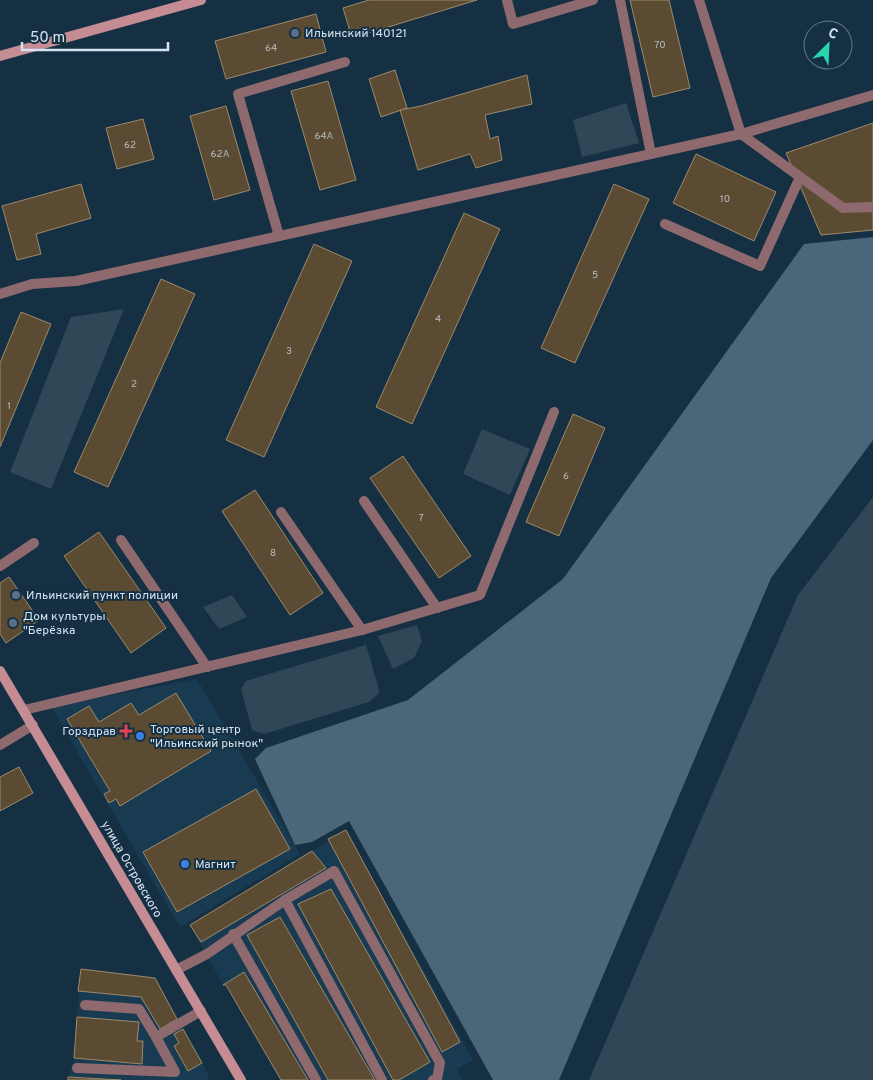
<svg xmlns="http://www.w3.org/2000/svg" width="873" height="1080" font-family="Overpass,sans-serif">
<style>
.built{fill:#193b52}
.green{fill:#304758}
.forest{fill:#4c6679}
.building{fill:#5b4b33;stroke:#9d8a6c}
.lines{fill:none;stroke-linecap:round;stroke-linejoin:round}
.lane{stroke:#8e6a6f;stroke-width:10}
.street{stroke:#8e6a6f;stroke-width:10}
.secondary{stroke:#c58c94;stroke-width:10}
.service-dot{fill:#5c6f8a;stroke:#153043;stroke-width:2}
.health-dot{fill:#e0444e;stroke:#153043;stroke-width:2}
.shop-dot{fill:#3f7fe0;stroke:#153043;stroke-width:2}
.labels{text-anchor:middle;stroke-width:4;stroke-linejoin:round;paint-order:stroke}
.number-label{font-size:10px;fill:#b6bec2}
.poi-label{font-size:12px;fill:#d4e4f1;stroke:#153043;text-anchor:start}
.street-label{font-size:12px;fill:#d4e4f1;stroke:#153043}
</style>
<rect width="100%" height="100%" fill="#153043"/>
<g class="built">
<path d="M197,679L300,854L180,927L51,707Z"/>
<path d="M346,830L473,1060L457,1069L463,1080H281L226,985H223L190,925Z"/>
<path d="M81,969L155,978L209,1075L208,1080H68L74,1058Z"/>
</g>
<g class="green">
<path d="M626,103L639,143L582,157L573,120Z"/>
<path d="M124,309L51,489L10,472L71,317Z"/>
<path d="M482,429L530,449L510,495L463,474Z"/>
<path d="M873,497V1080H589L798,595Z"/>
<path d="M232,595L247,617L219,629L203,607Z"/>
<path d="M417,625L422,641L414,658L393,669L378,636Z"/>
<path d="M366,645L378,686L379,693L369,702L264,734L252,730L241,689L246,681Z"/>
</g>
<path class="forest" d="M873,237V440L771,578L559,1080H493L349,821L312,842L295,845L255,759L266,748L408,700L563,579L804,244Z"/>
<g class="building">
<path d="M369,0H477L352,38L343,8Z"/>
<path d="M630,0H669L690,88L653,97Z"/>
<path d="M316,14L326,52L226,79L215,41Z"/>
<path d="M395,70L407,108L381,117L369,79Z"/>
<path d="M527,75L532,104L485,115L490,139L498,136L502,160L476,168L470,154L418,170L400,110L421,106Z"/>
<path d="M328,81L356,180L320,190L291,91Z"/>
<path d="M226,106L250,190L214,200L190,116Z"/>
<path d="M143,119L154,159L117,169L106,128Z"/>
<path d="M873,123V230L821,235L786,153Z"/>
<path d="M696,154L776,192L754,241L673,203Z"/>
<path d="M81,184L91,218L36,234L41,254L17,260L2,206Z"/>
<path d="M614,184L649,199L575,363L541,348Z"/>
<path d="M464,213L500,229L412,424L376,407Z"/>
<path d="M314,244L352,261L264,457L226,440Z"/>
<path d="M161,279L195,294L108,487L74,472Z"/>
<path d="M21,312L51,324L0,447V363Z"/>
<path d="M573,414L605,428L559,536L526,522Z"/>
<path d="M403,456L471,556L439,578L370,478Z"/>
<path d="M255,490L323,593L290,615L222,511Z"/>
<path d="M99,532L166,628L131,653L64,556Z"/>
<path d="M9,577L39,620L6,643L0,634V583Z"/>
<path d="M176,693L211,751L120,806L116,799L109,803L104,794L110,791L67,719L89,706L99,722L131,703L139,715Z"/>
<path d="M19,767L33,793L0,811V777Z"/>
<path d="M256,789L290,849L177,912L143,852Z"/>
<path d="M346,830L460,1042L442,1052L328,839Z"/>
<path d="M312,851L326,868L201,942L190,925Z"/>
<path d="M331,889L430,1062L399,1080H393L298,904Z"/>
<path d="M280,917L375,1080H328L247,935Z"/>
<path d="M81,969L155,978L177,1019L160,1029L141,997L78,991Z"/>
<path d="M244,972L308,1080H281L226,985H223Z"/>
<path d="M77,1017L139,1022L137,1041H143L142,1064L74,1058Z"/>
<path d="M183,1029L202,1063L188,1071L174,1046L179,1043L174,1034Z"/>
<path d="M68,1077L121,1080H68Z"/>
</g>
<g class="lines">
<g class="lane">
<path d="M507,0L513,24L593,0"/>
<path d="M620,0L651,154"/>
<path d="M699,0L741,134L843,208L873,207"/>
<path d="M665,224L760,266L800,177"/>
<path d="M279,236L238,94L345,62"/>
<path d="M0,294L32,284L76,281L741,134L873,95"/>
<path d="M364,501L437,608"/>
<path d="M281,512L362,630"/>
<path d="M121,540L207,667"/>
<path d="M0,566L34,543"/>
<path d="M24,710L362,630L480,595L554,412"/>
<path d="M335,875L334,871L440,1063L437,1079L433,1080"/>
<path d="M285,900L382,1080"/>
<path d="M233,934L316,1080"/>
<path d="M176,970L207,954L285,900L334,871"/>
<path d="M156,1037L201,1011"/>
<path d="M77,1068L175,1072L156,1037L139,1009L85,1005"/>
</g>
<path class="street" d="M0,745L33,725"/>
<g class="secondary">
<path d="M0,56L201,0"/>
<path d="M0,671L241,1080"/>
</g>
</g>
<g class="service-dot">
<circle cx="295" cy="33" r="5"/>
<circle cx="16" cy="595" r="5"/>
<circle cx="13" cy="623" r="5"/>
</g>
<path class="health-dot" d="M123.5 723.5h5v5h5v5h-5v5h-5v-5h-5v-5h5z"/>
<g class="shop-dot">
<circle cx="140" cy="736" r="5"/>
<circle cx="185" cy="864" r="5"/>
</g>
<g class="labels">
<g class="number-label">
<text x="660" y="48">70</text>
<text x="271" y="51">64</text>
<text x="324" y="139">64А</text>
<text x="130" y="148">62</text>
<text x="220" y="157">62А</text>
<text x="725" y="202">10</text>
<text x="595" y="278">5</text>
<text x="438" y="322">4</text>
<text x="289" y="354">3</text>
<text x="134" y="387">2</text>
<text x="9" y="409">1</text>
<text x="566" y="479">6</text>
<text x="421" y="521">7</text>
<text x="273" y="556">8</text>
</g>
<g class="poi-label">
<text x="305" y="37">Ильинский 140121</text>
<text x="26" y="599">Ильинский пункт полиции</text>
<text x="23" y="620">Дом культуры<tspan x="23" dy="14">"Берёзка</tspan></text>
<text x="150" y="733">Торговый центр<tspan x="150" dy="14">"Ильинский рынок"</tspan></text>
<text x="116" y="735" text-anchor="end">Горздрав</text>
<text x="195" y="868">Магнит</text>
</g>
<g class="street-label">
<text transform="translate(132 869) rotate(60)" y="4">улица Островского</text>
</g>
</g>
<g transform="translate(828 45) rotate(24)"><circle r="24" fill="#153043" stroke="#617889"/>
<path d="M0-4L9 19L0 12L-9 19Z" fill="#29d5ad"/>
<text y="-8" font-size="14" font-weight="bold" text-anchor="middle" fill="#d4e4f1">С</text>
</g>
<path d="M22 42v8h146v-8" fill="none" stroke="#d4e4f1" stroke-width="2.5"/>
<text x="30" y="42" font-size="15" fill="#d4e4f1" stroke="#153043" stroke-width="4" paint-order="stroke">50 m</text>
</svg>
